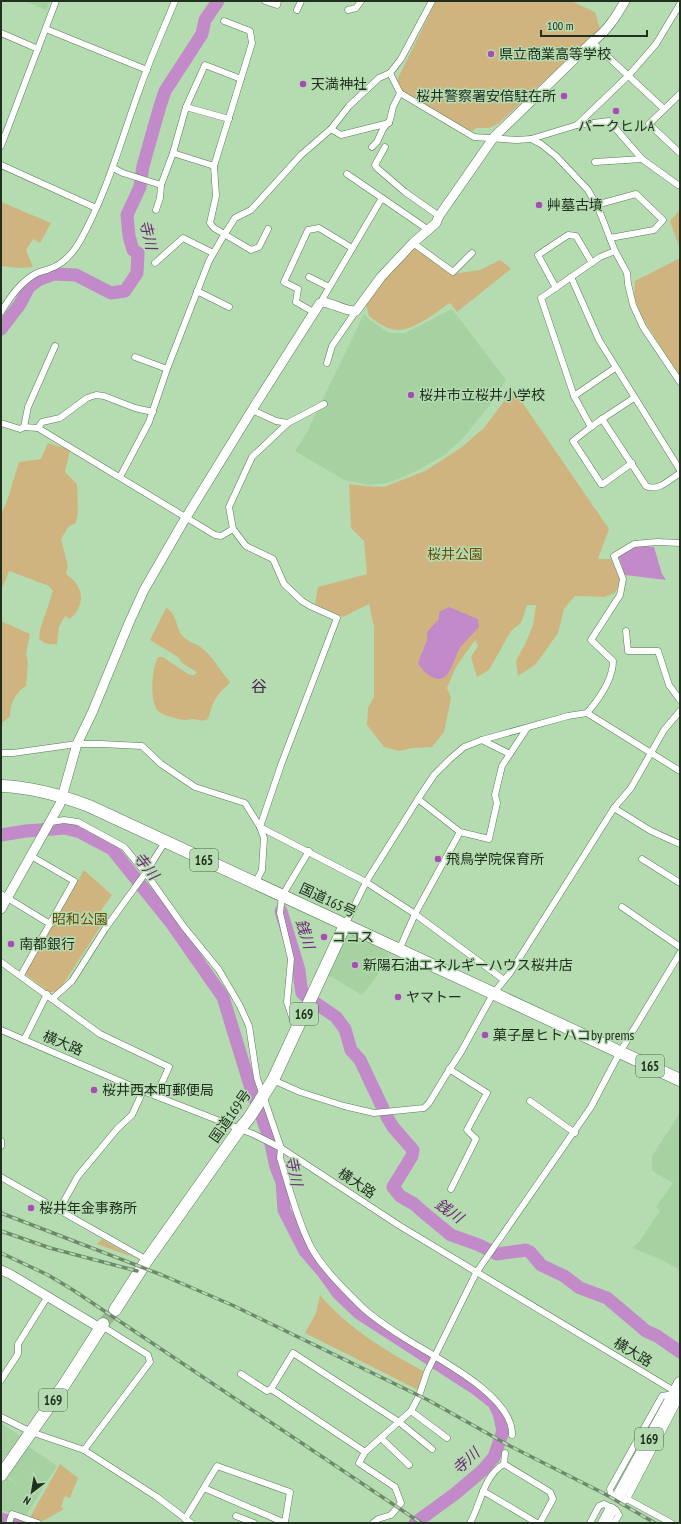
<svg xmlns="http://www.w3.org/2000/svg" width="681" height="1524" font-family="'PT Sans Narrow','Noto Sans JP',sans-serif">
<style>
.built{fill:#a6d2a2}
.green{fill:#d0b47f}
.water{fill:#c38aca}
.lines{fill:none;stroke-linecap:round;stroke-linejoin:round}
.river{stroke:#c38aca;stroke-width:13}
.highway-tunnel{stroke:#97b994;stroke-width:12;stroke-dasharray:12 6;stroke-linecap:butt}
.street-casing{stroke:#577b55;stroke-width:7}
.secondary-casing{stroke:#577b55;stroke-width:10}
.highway-casing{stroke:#577b55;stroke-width:13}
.street{stroke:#fff;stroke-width:6}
.secondary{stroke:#fff;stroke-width:9}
.highway{stroke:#fff;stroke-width:12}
.rail-casing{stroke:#6d886b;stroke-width:3.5}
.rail{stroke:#b5dcb1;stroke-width:2;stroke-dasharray:6;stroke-linecap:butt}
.poi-dot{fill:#aa4cb6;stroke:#b5dcb1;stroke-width:1.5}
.labels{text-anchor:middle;stroke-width:3;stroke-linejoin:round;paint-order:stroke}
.shield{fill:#b5dcb1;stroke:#4d634b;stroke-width:1}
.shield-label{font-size:13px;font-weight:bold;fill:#202f1f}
.poi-label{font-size:14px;fill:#202f1f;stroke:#b5dcb1;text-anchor:start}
.park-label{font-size:14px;fill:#684c0b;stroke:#b5dcb1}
.street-label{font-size:14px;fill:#202f1f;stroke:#b5dcb1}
.water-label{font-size:15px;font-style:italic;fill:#6e2a78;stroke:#b5dcb1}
.quarter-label{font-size:16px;fill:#461a4c;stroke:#b5dcb1}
</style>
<rect width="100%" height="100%" fill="#b5dcb1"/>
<g class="built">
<path d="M24,1H50L46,10Z"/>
<path d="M452,309L506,380L487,409L461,440L443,456L414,472L388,483L368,485L344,480L295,451L307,432L364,314L370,320L389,333H405Z"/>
<path d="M348,933L391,954L384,961L378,975L362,995L328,975Z"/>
<path d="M680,1113V1270L660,1259L632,1248L639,1242L660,1211L656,1207L673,1183L652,1171V1156Z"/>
<path d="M1,1423L20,1436L1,1462Z"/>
<path d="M28,1446L57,1466L26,1516L1,1510V1485L6,1477L20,1486L7,1476Z"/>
</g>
<g class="green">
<path d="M436,1H571L595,12L600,29L498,124L489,128H476L473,131L462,127L397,87V80Z"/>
<path d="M1,202L51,223L40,243L33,239L26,250L33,267L19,268L1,266Z"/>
<path d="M680,210V249L670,221Z"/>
<path d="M416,247L453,274L480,270L500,260L508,266L511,269L457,312L450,303C434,313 410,335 391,329C383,327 376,321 369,316L365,300L376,286Z"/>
<path d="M680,258V377L642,317L634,297L635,281Z"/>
<path d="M513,389L609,529L598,559H611L620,581L615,593L604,597L575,596L564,609L558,633L536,664L518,676L516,661L526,642L533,625L536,605H527L521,623L511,631L489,670L477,677L471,657L478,646L475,640L456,667L447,688L451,698L444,732L432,747L413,748L399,751L384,747L367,725L368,708L374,697V627L369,604L343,617L315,604L318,587L367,574L364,541L351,528L349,484L365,486L384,487L425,471L462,447L484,428Z"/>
<path d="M48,443L70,450L65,472L77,484L78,511L76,523L68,527L61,539L68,566L66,574C70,577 75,581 77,585C85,596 80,611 70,619L65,616L59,627L57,644C49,645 45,644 39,639L40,630L53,591L49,586L9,571L1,591V514L7,501L19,462L41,459Z"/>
<path d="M166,608C176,612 176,626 181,634C187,642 195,643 202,648C213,657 220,671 230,682C227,687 222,689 219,694C213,701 211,710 208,719C203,722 200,720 194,719C191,719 187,720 184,720C177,719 164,716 158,711C149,700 152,668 158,657H163L188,674L194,675L197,672L183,664L178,657L150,640Z"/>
<path d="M1,621L30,634L26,654L28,662L26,686C15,693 10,704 10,716L1,724Z"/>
<path d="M84,870L112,895L100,912L108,915L58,992H49L25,974Z"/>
<path d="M102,1239L135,1258L97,1244Z"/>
<path d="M320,1295C349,1329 386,1351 425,1372L418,1390L305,1333L316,1313Z"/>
<path d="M60,1464L78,1478L70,1498L65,1496L61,1507L64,1509L43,1521L29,1519Z"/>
</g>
<g class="water">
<path d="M637,545L654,547L662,574L666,580L625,575L618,555Z"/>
<path d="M449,607L478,619L479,627C473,634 465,641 460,648C454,657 450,685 434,678C426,674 422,670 418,663L427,640V632L439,619V612Z"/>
</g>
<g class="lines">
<g class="river">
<path d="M1,329L20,304L29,287L38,280L54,274L76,275L111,293L125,291L137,273L138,253L133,250L129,236L127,215L140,187L143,166L160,106L165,91L202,34L205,20L218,1"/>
<path d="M1,835L26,831L65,828L80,832L112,849L172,924L223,997L253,1095L261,1114L271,1144L276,1167L282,1182L284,1210L305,1251L323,1272L338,1293L359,1313L475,1388L494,1403L499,1413L503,1431L494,1457L483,1470L456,1493L415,1523"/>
<path d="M281,911L299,970L301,987L302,993L307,997"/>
<path d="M317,1004L336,1017L345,1029L351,1050L360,1060L387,1117L393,1127L413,1150L412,1156L393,1187L400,1196L414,1204L423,1212L451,1235L479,1245L497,1254L526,1250L530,1252L541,1265L564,1276L580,1288L607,1298L646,1331L657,1336L680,1352"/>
<path d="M1,1519L16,1523"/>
</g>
<path class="highway-tunnel" d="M103,1324L115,1310"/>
<defs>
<g id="street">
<path d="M265,1L277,5L278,1"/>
<path d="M297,10L301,1"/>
<path d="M348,10L356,8L361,1"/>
<path d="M46,29L147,70"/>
<path d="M1,33L38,49"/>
<path d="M592,42L664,109"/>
<path d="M390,73L400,93L474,137L517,140L531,139L577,125L629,75L656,44L680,4"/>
<path d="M680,94L649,124L680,153"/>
<path d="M186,107L229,119"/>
<path d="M577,125L609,121L642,159L595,162"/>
<path d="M331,129L341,135L389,123"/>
<path d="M531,139L541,144L556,156L588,190L599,210L615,251L627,273L628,284L633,305L643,327L680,382"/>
<path d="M1,146L56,1"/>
<path d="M372,147L377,142L383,129L390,120L393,107L400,93"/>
<path d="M385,147L375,165L377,168L405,192L439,216"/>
<path d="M173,153L186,107L205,65L241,79"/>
<path d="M642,159L678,185"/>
<path d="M1,165L96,208"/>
<path d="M214,166L252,43L250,31L224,21"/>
<path d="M113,168L123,173L161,185L173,153L214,166L216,196L210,223L214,228L251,250L259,247L268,229"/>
<path d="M347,174L382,198"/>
<path d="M603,203L636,194L663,220L654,230L610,238"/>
<path d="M156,210L160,198L161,185"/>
<path d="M413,243L453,272L472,253"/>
<path d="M615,251L600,257L541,298L574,396L591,427L602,419L646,486C658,492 669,480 680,473"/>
<path d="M155,263L183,238L213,253"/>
<path d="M309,277L329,287"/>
<path d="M571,277L599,340L680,470"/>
<path d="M556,288L538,255L568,235L576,236L592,263"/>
<path d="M197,291L229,307"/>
<path d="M323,302V298L382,198L427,229"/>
<path d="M1,312C10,297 21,281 37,273C41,271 45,271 49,269C62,265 73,253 80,241C107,193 121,140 140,88C150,59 163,30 175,1"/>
<path d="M315,313L296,302L298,289L284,282L308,230L319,228L352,248"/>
<path d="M135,357L167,369"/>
<path d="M327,363L332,346L356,311"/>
<path d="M574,396L615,368"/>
<path d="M252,410L276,421L288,423L324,404"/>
<path d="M602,419L634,398"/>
<path d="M1,423L20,429L24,427L38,428L215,535L221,536L233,529L246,546L273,559L284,584L302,601L310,606L337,618L281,765L260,827"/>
<path d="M24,427L28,407L55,346"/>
<path d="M591,427L573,441L601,484H603L632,463"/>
<path d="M38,428L42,422L60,418L87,398L96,395L104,396L135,408L153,412"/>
<path d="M120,477L149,422L167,369L209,261L224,235L235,218L251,210L301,155L331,129L349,106L379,78L390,73L401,59L432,1"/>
<path d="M233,529L229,507L252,457L288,423"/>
<path d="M626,631L628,651H658L669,685L680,700"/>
<path d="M587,713C599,699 613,679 613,661L591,640L620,595L623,579L614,556L634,544L657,542L680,543"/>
<path d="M482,740L510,754"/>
<path d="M1,753H13L77,744H101L142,746L161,764L195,787L245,803L260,827L264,838L262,870L255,884"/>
<path d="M418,799L460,832L489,839L497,803L495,795L502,766L527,728"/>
<path d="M614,808L651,831L680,844"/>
<path d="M51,822L64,820L78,822L124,847L145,872L184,927L219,970L240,1006L249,1026L257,1078L281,1148L280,1158C289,1186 297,1220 311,1247C323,1269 344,1289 362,1307C374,1318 389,1328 403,1337C432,1356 514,1395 512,1435"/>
<path d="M260,827L366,882L415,914L504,980"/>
<path d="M642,859L680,883"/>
<path d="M1,894L50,924"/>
<path d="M622,907L680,947"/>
<path d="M345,925L366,882L418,799L434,775L450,759L464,747L482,740L568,716L587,713L680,771"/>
<path d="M399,950L415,914L460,832"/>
<path d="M1,962L100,1034L169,1067L156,1096"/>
<path d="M21,975L74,881L31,856"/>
<path d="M52,999L72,981L105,929L144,875L165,842"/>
<path d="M296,1029L287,1002L291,959L280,913L282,896L309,851"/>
<path d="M1,1030L143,1091L253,1134L281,1148L400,1226L676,1392"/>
<path d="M24,1040L47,994"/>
<path d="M449,1069L487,1093L467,1130L476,1139L451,1189"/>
<path d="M273,1080L300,1092L344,1106L374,1113L424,1108L429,1103L446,1075L461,1052L493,994L510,973L614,808L631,788L664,730L680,711"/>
<path d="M530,1101L575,1133"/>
<path d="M1,1141V1146"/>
<path d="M1,1177L147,1260"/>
<path d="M59,1210L78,1176L117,1129L132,1115L143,1091"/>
<path d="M241,1374L267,1391L271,1389"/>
<path d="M1,1380L18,1354V1344L48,1296"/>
<path d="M674,1394L677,1403L627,1499L624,1501L611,1494L610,1489L662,1396Z"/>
<path d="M411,1411L447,1438"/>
<path d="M1,1417L31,1432L84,1450L157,1497L191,1523"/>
<path d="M381,1438L409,1465"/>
<path d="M84,1450L150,1362L148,1355L102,1326"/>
<path d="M365,1452L271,1389L293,1353L399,1422L432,1449"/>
<path d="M504,1464L550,1492L553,1499L540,1523"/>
<path d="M204,1488L285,1523"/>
<path d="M483,1491L537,1523"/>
<path d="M627,1499L671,1523"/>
<path d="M236,1516L254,1523"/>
<path d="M185,1519L217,1466L290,1492L285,1522"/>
<path d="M9,1523L12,1514L38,1523"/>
<path d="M373,1523L378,1519L391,1515L401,1503L395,1487L359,1463L365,1452L411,1411L419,1396L427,1372L476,1273L591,1107L620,1052L680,953"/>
<path d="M470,1523C481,1504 483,1476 504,1464L505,1453"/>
<path d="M590,1523L599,1506L604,1504L616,1510L619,1515L614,1523"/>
</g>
<g id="secondary">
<path d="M1,909L60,804L77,744L92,713L129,623L144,590L182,524L252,410L320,303L323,302C335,304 344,311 356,311L381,277L413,243L436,223L439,216L494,137L592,42C607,31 616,17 625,1"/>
<path d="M1,1270L10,1274L100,1328"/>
</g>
<g id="highway">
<path d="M1,786C32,787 60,795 89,806L680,1080"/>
<path d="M115,1310L147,1260L239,1130L249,1118L273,1080L345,925"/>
<path d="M1,1475L66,1382L103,1324"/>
<path d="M619,1495L680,1383"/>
<path d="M604,1523L611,1510"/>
</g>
</defs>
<use href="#street" class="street-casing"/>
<use href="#secondary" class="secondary-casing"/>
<use href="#highway" class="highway-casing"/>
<use href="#street" class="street"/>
<use href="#secondary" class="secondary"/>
<use href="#highway" class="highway"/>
<defs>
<g id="rail">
<path d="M1,1213L162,1275L232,1305L428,1400L510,1446L603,1493L655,1523"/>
<path d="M1,1231L50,1248L137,1271"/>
<path d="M1,1253L48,1275L73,1290L421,1523"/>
</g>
</defs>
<use href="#rail" class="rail-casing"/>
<use href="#rail" class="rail"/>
</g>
<g class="poi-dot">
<circle cx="491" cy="54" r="4"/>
<circle cx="303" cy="84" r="4"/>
<circle cx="564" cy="96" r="4"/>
<circle cx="616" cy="111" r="4"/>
<circle cx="539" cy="205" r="4"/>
<circle cx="411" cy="395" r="4"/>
<circle cx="438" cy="859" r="4"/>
<circle cx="324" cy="937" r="4"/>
<circle cx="11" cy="944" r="4"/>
<circle cx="355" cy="965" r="4"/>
<circle cx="398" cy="997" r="4"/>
<circle cx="485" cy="1035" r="4"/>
<circle cx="94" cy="1090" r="4"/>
<circle cx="31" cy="1208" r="4"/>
</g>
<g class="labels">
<g class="shield">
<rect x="190" y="849" width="28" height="22" rx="3"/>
<rect x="290" y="1003" width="28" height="22" rx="3"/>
<rect x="636" y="1055" width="28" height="22" rx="3"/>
<rect x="39" y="1389" width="28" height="22" rx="3"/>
<rect x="635" y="1428" width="28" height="22" rx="3"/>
</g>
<g class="shield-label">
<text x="204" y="865">165</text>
<text x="304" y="1019">169</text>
<text x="650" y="1071">165</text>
<text x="53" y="1405">169</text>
<text x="649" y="1444">169</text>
</g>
<g class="poi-label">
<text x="499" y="59">県立商業高等学校</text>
<text x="311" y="89">天満神社</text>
<text x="556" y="101" text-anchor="end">桜井警察署安倍駐在所</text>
<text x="616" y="131" text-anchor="middle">パークヒルA</text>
<text x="547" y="210">艸墓古墳</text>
<text x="419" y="400">桜井市立桜井小学校</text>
<text x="446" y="864">飛鳥学院保育所</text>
<text x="332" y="942">ココス</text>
<text x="19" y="949">南都銀行</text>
<text x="363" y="970">新陽石油エネルギーハウス桜井店</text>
<text x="406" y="1002">ヤマトー</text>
<text x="493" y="1040">菓子屋ヒトハコby prems</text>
<text x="102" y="1095">桜井西本町郵便局</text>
<text x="39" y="1213">桜井年金事務所</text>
</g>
<g class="park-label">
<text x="455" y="559">桜井公園</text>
<text x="80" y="924">昭和公園</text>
</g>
<g class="street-label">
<text transform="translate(328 900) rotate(25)" y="5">国道165号</text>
<text transform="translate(63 1043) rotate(23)" y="5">横大路</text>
<text transform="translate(230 1116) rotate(-55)" y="5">国道169号</text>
<text transform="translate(357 1183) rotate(34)" y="5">横大路</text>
<text transform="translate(633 1352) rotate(31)" y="5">横大路</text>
</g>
<g class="water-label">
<text transform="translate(148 235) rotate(77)" y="5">寺川</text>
<text transform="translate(146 866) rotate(51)" y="5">寺川</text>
<text transform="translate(305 934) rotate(73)" y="5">銭川</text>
<text transform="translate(294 1171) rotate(78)" y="5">寺川</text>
<text transform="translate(449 1211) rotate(35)" y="5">銭川</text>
<text transform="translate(466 1461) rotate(-43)" y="5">寺川</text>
</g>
<g class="quarter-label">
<text x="259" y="692">谷</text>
</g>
</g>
<rect width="681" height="1524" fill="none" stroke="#202f1f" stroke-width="4"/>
<g transform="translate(32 1492) rotate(211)" stroke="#b5dcb1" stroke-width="3" paint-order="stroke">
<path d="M0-3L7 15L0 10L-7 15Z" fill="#202f1f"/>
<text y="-6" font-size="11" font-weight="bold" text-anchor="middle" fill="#202f1f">N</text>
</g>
<path d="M541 30v6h106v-6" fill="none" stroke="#202f1f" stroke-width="2"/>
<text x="547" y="30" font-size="12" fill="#202f1f" stroke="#b5dcb1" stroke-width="3" paint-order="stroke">100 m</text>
</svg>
